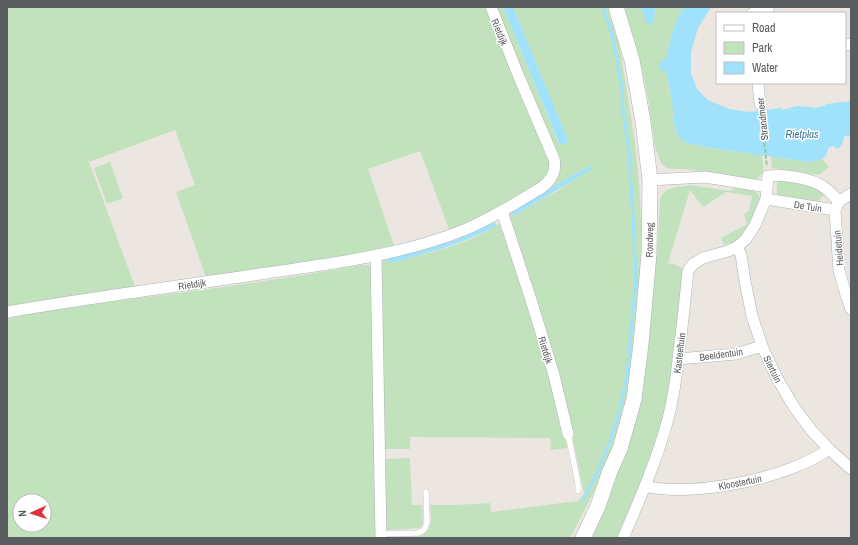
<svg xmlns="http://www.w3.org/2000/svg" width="858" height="545" font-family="'Archivo Narrow',sans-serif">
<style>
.green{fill:#c2e2bd;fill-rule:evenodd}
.water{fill:#a0e1fb}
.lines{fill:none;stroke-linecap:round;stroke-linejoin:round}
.stream{stroke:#a0e1fb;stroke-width:3}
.lane-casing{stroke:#aeb2b5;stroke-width:6}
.street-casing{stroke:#aeb2b5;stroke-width:12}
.secondary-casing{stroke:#adb1b5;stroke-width:16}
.path{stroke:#99c89f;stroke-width:2;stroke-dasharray:4 2;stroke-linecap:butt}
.lane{stroke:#fff;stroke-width:5.5}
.street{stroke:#fff;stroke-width:11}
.secondary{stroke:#fff;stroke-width:15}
.labels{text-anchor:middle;stroke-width:3;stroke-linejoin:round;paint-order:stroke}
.street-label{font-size:10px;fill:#595d60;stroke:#fff}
.water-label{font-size:11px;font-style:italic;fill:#3b779a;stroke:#fff}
</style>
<rect width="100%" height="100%" fill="#ebe7e0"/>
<g class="green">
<path d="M7,7H487L552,166L541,185L450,232L420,151L368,169L395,248L207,280L176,192L195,185L175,130L89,162L136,289L7,309Z"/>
<path d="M494,7H503L558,142L568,140L513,7H610L618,36L634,135L639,181L642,238V272L631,383L624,414L606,466L594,492L570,538H392L421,536C434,528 431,518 430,505H455L490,503L491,512L578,501L584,494L569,420L508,213L558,173ZM591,166L576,178L562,188L515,215L575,174Z"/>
<path d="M622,7H641L646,22L653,24L656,7H684C675,20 664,56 666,71C667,82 671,93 673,104C674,113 673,124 676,132C678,135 684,140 687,142C695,148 749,153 762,155C763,165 767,175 754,179L684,169H671L667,168L661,163L659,158L655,147L648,98L642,68L630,29Z"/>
<path d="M771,156C788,159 806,164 822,159L829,167L819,175L772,168Z"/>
<path d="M110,162L123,198L107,204L94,168Z"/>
<path d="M777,179L804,182L826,194L820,198L819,204L777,198Z"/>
<path d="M691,185L730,191L736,187C747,189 757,188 761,200L747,234L732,247L729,243L724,245L721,238L747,224L744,214L749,211L752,196L726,192L703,207L690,190L668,263C675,265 678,264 684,271L666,413L647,479L620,538H585L612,481L654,277L658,238L660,199C665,186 679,187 691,185Z"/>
<path d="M499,223L528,307L556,400L567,448L551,450L550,438L410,437V449H385L382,446L380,264L382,260L387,259L389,262C422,255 473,244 499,223Z"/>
<path d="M361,265H370L371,268L377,538H7V319L35,312C144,297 253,285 361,265ZM20,501H44V525H20Z"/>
<path d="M410,458L412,505H422L423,524L419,528L387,530L383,526L382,462L385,459Z"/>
</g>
<g class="water">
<path d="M503,7H513L568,140C567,144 564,144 560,144L559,143Z"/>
<path d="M641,7H656L653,24H650L646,22Z"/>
<path d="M684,7H711L698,28L691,53V73L697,89L708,100L729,109L749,112L782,108V110L797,106L810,107L815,108L823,106L827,104L843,102H847L849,101L851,99V137C843,133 844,139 842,144C841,146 840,147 838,149L833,146L828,148C827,160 818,161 808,162L704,147C696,145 687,145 680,138C672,129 674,113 672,101C670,91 668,81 665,70L660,71L659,62L666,59C670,41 674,22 684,7Z"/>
<path d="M591,166H592V169L515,215L512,214L513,211L575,174Z"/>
<path d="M493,223H496V226C463,244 426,254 389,263L387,259L390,258L423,250L455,240Z"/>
</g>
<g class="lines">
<path class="stream" d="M583,500L598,471L610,442L620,409L627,375L636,279L633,218L629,151L623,109L622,88L612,34L603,7"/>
<defs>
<g id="lane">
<path d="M568,434L578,483V491"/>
<path d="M381,534L418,533L424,530L427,523L426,492"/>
</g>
<g id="street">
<path d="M753,13L759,12L769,7"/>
<path d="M845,45L851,44"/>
<path d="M758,83L760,104"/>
<path d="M650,180L705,177L767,187"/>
<path d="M766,199L835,210"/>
<path d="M839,201L835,210L839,270L846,295L851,309"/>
<path d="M839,201L851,194"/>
<path d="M502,211L532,303L554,375L568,434"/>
<path d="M737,247L741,255L745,281L752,316L762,346L777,378L794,407L812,431L829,449L851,469"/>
<path d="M376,256L381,538"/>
<path d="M7,312C94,297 180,286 267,273C334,263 402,255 464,230C491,219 516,203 541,188C551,181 557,171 554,159L519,77L491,7"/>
<path d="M678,359L736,354L762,346"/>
<path d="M645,486C692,498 790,478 829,449"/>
<path d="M623,538C640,499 657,460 668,419C674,396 677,373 679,350C683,324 685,298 688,271L693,264L703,258L728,251L737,247L746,239L755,225L766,199L768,176C784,174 812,178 825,188C830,191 834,197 839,201"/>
</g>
<path id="secondary" d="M583,538L598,506L610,471L620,449L634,399L641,344L649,254L650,180L643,122L632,60L616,7"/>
</defs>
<use href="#lane" class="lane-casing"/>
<use href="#street" class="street-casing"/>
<use href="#secondary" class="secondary-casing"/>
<path class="path" d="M761,113L767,167"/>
<use href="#lane" class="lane"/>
<use href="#street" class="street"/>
<use href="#secondary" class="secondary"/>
</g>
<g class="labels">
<g class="street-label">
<text transform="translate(500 32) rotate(68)" y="4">Rietdijk</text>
<text transform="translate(762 119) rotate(-96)" y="4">Strandmeer</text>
<text transform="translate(808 206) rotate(9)" y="4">De Tuin</text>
<text transform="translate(649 240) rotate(-89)" y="4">Rondweg</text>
<text transform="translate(838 248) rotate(-95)" y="4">Heidetuin</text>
<text transform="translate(192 284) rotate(-8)" y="4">Rietdijk</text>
<text transform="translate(546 350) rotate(73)" y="4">Rietdijk</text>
<text transform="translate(679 353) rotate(-83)" y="4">Kasteeltuin</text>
<text transform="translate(721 354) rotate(-8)" y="4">Beeldentuin</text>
<text transform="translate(773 369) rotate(64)" y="4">Siertuin</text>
<text transform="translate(740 482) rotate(-11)" y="4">Kloostertuin</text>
</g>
<g class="water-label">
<text x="802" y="138">Rietplas</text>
</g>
</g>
<rect width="858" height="545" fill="none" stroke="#595d60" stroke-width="16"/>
<rect x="716" y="12" width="130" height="72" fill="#ffffff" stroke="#bdbebf"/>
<rect x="724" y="25" width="20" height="6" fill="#ffffff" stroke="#bdbebf"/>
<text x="752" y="32" font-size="12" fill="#595d60">Road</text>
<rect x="724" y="42" width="20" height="12" fill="#c2e2bd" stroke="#bdbebf"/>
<text x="752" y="52" font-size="12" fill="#595d60">Park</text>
<rect x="724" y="62" width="20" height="12" fill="#a0e1fb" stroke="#bdbebf"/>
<text x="752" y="72" font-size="12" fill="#595d60">Water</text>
<g transform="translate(32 513) rotate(267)"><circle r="19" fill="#ffffff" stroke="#bdbebf"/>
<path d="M0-3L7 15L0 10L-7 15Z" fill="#e1303d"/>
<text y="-6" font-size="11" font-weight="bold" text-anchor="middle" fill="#595d60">N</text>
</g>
</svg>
